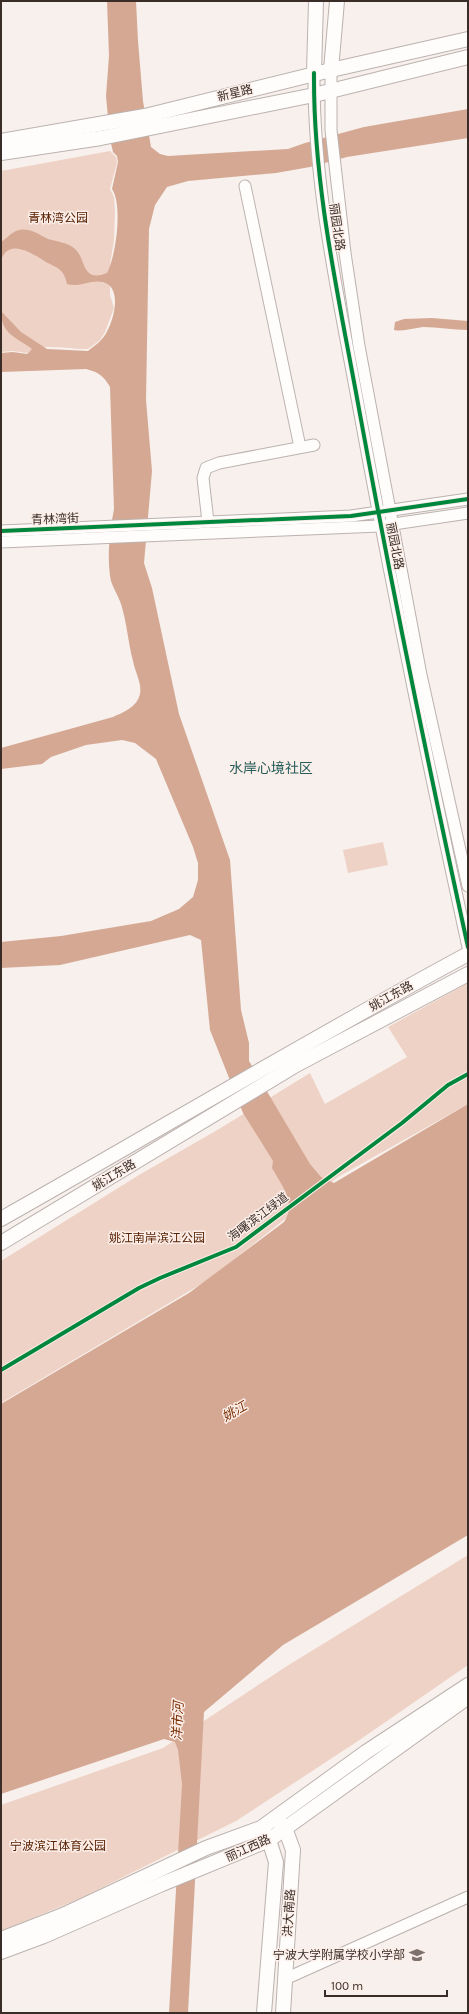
<svg xmlns="http://www.w3.org/2000/svg" width="469" height="2014" font-family="Karla,'Noto Sans SC',sans-serif">
<style>
.green{fill:#efd2c6}
.water{fill:#d5a894}
.lines{fill:none;stroke-linecap:round;stroke-linejoin:round}
.minor-casing{stroke:#bcb2ae;stroke-width:13}
.major-casing{stroke:#bcb2ae;stroke-width:16}
.minor{stroke:#fefdfc;stroke-width:11}
.major{stroke:#fefdfc;stroke-width:14}
.cycleway-casing{stroke:#fceee8;stroke-width:6}
.cycleway{stroke:#00873e;stroke-width:4}
.labels{text-anchor:middle;stroke-width:3;stroke-linejoin:round;paint-order:stroke}
.street-label{font-size:12px;fill:#3a2d28;stroke:#fceee8}
.park-label{font-size:12px;fill:#582002;stroke:#fceee8}
.poi-label{font-size:12px;fill:#3a2d28;stroke:#fceee8;text-anchor:end}
.water-label{font-size:13px;font-style:italic;fill:#792e03;stroke:#fceee8}
.quarter-label{font-size:14px;fill:#235e5d;stroke:#fceee8}
</style>
<rect width="100%" height="100%" fill="#f7f0ec"/>
<g class="green">
<path d="M110,151L116,157L117,163L110,189L114,197L115,211L114,240L110,264V295L114,308L105,332L100,340L88,349C69,350 43,342 27,353L12,351L1,352V171Z"/>
<path d="M383,842L388,865L348,873L343,850Z"/>
<path d="M468,983V1104L338,1177L208,1280L1,1403V1261L139,1175L219,1129L310,1073L325,1104L407,1057L388,1027Z"/>
<path d="M468,1555V1665L358,1741L236,1821L79,1899L1,1931V1805L163,1748L287,1666Z"/>
</g>
<g class="water">
<path d="M107,1H136L138,41L143,101L151,147L160,154L168,156L288,149L305,143L364,127L468,109V138L347,157L310,167L276,173L188,181L167,187L155,205L149,229L146,400L152,471L144,563L152,588L179,714L230,860L241,1010L249,1043V1061L310,1164L321,1177L334,1183L468,1104V1535L283,1645L204,1712L188,2013H169L182,1784L178,1750L175,1742L164,1739L1,1794V1404L189,1293L284,1222C297,1203 282,1186 272,1168L273,1161L243,1113L210,1030L201,940L190,935L60,965L1,968V942L61,936L151,921L179,909L193,897L198,880V863L193,847L156,759L135,743L122,740L86,745L51,757L42,764L1,769V748L113,717C124,712 137,707 140,694C142,683 135,672 133,661C128,642 127,623 121,604C118,595 111,585 110,576C107,554 110,530 114,509L110,387C104,376 98,372 86,369L1,372V353L13,352L27,354L32,349C16,337 1,334 1,311L21,332L47,349L88,351C92,347 98,344 102,339C112,328 125,288 103,282C90,279 80,288 67,284C66,279 64,273 60,270C56,266 48,264 43,260C31,253 9,238 1,260V242C6,239 11,233 16,231C28,226 38,234 48,239C58,242 68,242 76,250C86,260 82,283 107,273C116,256 123,205 112,189L118,162L117,156L113,152L110,139L106,96L109,56Z"/>
<path d="M432,318L468,321V330C453,330 438,327 423,327C413,328 404,332 394,330L395,322L404,319Z"/>
</g>
<g class="lines">
<defs>
<g id="minor">
<path d="M331,70V130L345,253L359,346L421,675L468,886"/>
<path d="M314,73C313,187 339,298 359,409C392,589 429,769 468,947"/>
<path d="M245,186L300,447"/>
<path d="M208,522L203,478L206,468L219,463L314,445"/>
<path d="M1,531L351,516L468,499"/>
<path d="M1,542L380,526L468,513"/>
<path d="M285,1979L468,1897"/>
</g>
<g id="major">
<path d="M331,70L337,1"/>
<path d="M314,73L316,1"/>
<path d="M1,141L145,116L331,70L468,39"/>
<path d="M1,153L101,138L314,95L468,57"/>
<path d="M1,1219C157,1131 310,1039 468,954"/>
<path d="M1,1243L296,1065L468,974"/>
<path d="M279,1822L285,1828L293,1850L283,2013"/>
<path d="M1,1939L63,1915L206,1848L261,1828L366,1752L468,1685"/>
<path d="M1,1952L44,1936L162,1884L269,1840L468,1697"/>
<path d="M264,2013L276,1862L269,1840L265,1833"/>
</g>
</defs>
<use href="#minor" class="minor-casing"/>
<use href="#major" class="major-casing"/>
<use href="#minor" class="minor"/>
<use href="#major" class="major"/>
<defs>
<g id="cycleway">
<path d="M314,73C313,187 339,298 359,409C392,589 429,769 468,947"/>
<path d="M1,531L351,516L468,499"/>
<path d="M1,1370L139,1288L160,1278L236,1247L402,1123L448,1085L468,1074"/>
</g>
</defs>
<use href="#cycleway" class="cycleway-casing"/>
<use href="#cycleway" class="cycleway"/>
</g>
<defs>
<symbol id="school-bare" viewBox="-9 -9 18 18"><path d="M0-5L7-2L0 1L-7-2ZM-4 1L0 2.5L4 1V4Q0 6-4 4Z" fill="#7c716d" stroke="#fceee8" stroke-width="2.5" paint-order="stroke"/></symbol>
</defs>
<g fill-rule="evenodd">
<use href="#school-bare" x="406" y="1944" width="22" height="22"/>
</g>
<g class="labels">
<g class="street-label">
<text transform="translate(235 93) rotate(-14)" y="4">新星路</text>
<text transform="translate(337 227) rotate(82)" y="4">丽园北路</text>
<text transform="translate(55 519) rotate(-2)" y="4">青林湾街</text>
<text transform="translate(395 546) rotate(79)" y="4">丽园北路</text>
<text transform="translate(391 996) rotate(-29)" y="4">姚江东路</text>
<text transform="translate(114 1175) rotate(-31)" y="4">姚江东路</text>
<text transform="translate(258 1217) rotate(-37)" y="4">海曙滨江绿道</text>
<text transform="translate(248 1848) rotate(-24)" y="4">丽江西路</text>
<text transform="translate(289 1913) rotate(-86)" y="4">洪大南路</text>
</g>
<g class="park-label">
<text x="58" y="222">青林湾公园</text>
<text x="157" y="1242">姚江南岸滨江公园</text>
<text x="58" y="1850">宁波滨江体育公园</text>
</g>
<g class="poi-label">
<text x="405" y="1959">宁波大学附属学校小学部</text>
</g>
<g class="water-label">
<text transform="translate(234 1411) rotate(-30)" y="5">姚江</text>
<text transform="translate(177 1721) rotate(-87)" y="5">洋市河</text>
</g>
<g class="quarter-label">
<text x="271" y="773">水岸心境社区</text>
</g>
</g>
<rect width="469" height="2014" fill="none" stroke="#3a2d28" stroke-width="4"/>
<path d="M325 1990v6h122v-6" fill="none" stroke="#3a2d28" stroke-width="2"/>
<text x="331" y="1990" font-size="12" fill="#3a2d28" stroke="#fceee8" stroke-width="3" paint-order="stroke">100 m</text>
</svg>
